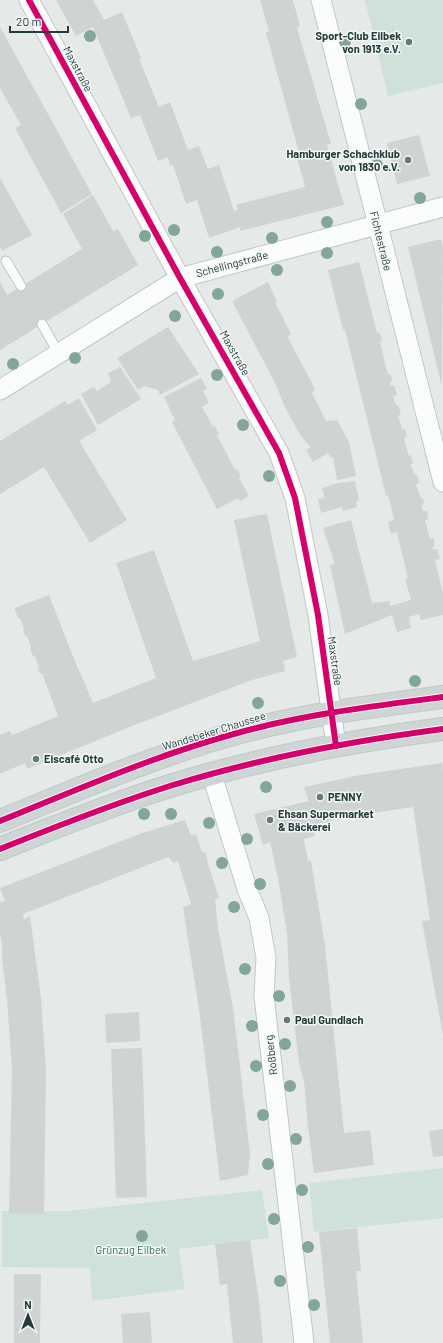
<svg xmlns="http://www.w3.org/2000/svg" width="443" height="1343" font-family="Barlow,sans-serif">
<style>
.green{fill:#cfe2d9}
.building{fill:#cfd3d2}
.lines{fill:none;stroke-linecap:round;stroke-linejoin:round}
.service-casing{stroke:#c2c7c6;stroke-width:11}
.minor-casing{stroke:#c2c7c6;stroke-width:21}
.primary-casing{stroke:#c1c9c8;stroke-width:24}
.service{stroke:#fbfcfc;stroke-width:9}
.minor{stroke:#fbfcfc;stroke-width:19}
.primary{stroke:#ced5d5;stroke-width:22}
.cycleway-casing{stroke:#f3f8f7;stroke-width:8}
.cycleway{stroke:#d6006c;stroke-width:6}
.tree{fill:#82a799}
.poi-dot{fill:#687978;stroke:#f3f8f7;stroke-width:1.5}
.labels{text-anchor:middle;stroke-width:3;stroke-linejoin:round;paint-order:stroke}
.poi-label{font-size:11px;font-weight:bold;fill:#243c3b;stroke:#f3f8f7;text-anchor:start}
.street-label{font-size:11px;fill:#243c3b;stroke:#f3f8f7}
.park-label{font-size:11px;fill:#317058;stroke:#f3f8f7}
</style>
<rect width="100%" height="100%" fill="#e5eae9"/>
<g class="green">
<path d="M365,0H443V83L388,96Z"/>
<path d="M443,1168V1218L314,1232L309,1183Z"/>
<path d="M262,1190L269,1238L179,1249L185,1289L92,1301L90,1268L2,1267V1211H68Z"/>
</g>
<g class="building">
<path d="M56,0H93L104,20L122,12L141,58L139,59L159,107L170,102L188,150L199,146L208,169L219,165L234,211L238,209L236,205L305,187L296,154L299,152L266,33L269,31L260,0H293L300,26L297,28L331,144L327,145L344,205L240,231V227L209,238L197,200L186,204L173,165L170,166L168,157L158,161L140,115L131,118L93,27L76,36Z"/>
<path d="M0,27L92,194L61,213L15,128L21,125L0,88Z"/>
<path d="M419,135L430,176L397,184L387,143Z"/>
<path d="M0,178L32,235L2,251L0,247Z"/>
<path d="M93,195L113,231L118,229L138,265L0,350V282L7,295L82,249L63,214Z"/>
<path d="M441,239L443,246L442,387L408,247Z"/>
<path d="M359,262L377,333H380L382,341H380L385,364L388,374L391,375L392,381L390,382V384L391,386L394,385L397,395L393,396L396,405L399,406L401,414L398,416L402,429H405L407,437H404L406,447L409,456L411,455L413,463L410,464L415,475H417L419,483L416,484L417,488L421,498H423L424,504L422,505V508L423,511H427L428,519L425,520L430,539L434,538V547H432L433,550L437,549L440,559L435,560L443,593V615L421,620L419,614L409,617L411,628L397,632L392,615L345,634L330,565L335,564L323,528L351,520L372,603L390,601V606L411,600L405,579L408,578L397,532L391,534L388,522L394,520L388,495L386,496L345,330H343L328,270Z"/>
<path d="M268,282L277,302H275L291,334L287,336L315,389L312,393L326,421L337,420L349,442L356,476L337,480L333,457L331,458L328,453L313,462L306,450L311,448L300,435L285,407L274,381L233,303L234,300Z"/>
<path d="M168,327L199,374L160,395L158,390L144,386L138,390L117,358Z"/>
<path d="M120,367L141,399L98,425L81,394L94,387L97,391L111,382L108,373Z"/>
<path d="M201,378L207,389L203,391L209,403L202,407L213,427L215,426L219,434L217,435L235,470L237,469L241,477L239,478L249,496L240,501L238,498L217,509L172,422L175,420L164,397Z"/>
<path d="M79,398L97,430L79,441L127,520L90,543L44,467L0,494V441L65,401L68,405Z"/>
<path d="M355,481L359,500L356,502L357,507L343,511L342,507L321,513L318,499L325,498L322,488L338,483Z"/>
<path d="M267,514L297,657L283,661L285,671L252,680L132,726L27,769L25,763L0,774V735L10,731L12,735L58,716L42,673L40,674L38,668L39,667L35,656H33L30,648L31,647L27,636H25L23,630L24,629L20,618H18L15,610V608L49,595L72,654L93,703L156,678L116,563L154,550L193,661L260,641L234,520Z"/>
<path d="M442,763L443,770V1035L422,921L430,920L413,807L366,814L312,825L315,836L304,839L308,861H311L325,945L344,1133L370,1130L374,1165L314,1173L308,1127L304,1081L299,1063L289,978L287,933L278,878L270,842L263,845L254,814L309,801L304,787L360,775Z"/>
<path d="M185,820L191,835L196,834L202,852L206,853L208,864L219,898L215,899L218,928L233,1008L239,1058L250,1154L248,1175L220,1181L199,1009L183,907L191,904L178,861L174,863L168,857L23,914L24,919L30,916L41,998L44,1043L46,1068L44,1214L9,1213L12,1068L7,1000L2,958V944L0,933V902L5,901L0,888L142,833Z"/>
<path d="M139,1012L140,1041L106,1043L105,1014Z"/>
<path d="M142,1048L147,1197L116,1198L111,1049Z"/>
<path d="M443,1129V1156L433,1157L429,1131Z"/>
<path d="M357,1228L361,1271H356L363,1343H330L319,1232Z"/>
<path d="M250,1240L259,1301L263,1343H233L227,1284L220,1285L215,1244Z"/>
<path d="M14,1274H41L40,1343H14Z"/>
<path d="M150,1312L152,1343H123L121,1314Z"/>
</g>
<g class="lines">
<defs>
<g id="service">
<path d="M6,261L21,286"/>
<path d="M42,324L59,354"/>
</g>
<g id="minor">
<path d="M29,0L180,278L279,453L295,498L318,615L336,746"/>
<path d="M321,0L443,482"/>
<path d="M0,390L180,278L443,207"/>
<path d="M212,775L247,889L259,918L266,958L264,996L304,1343"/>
</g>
<g id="primary">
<path d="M0,821C79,789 158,754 241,732C307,714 375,706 443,697"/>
<path d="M0,849C57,826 115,803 173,785C261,758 352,741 443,729"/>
</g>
</defs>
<use href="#service" class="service-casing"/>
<use href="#minor" class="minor-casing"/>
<use href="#primary" class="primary-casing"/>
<use href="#service" class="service"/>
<use href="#minor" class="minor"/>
<use href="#primary" class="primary"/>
<defs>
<g id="cycleway">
<path d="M29,0L180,278L279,453L295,498L318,615L336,746"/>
<path d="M0,821C79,789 158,754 241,732C307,714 375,706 443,697"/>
<path d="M0,849C57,826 115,803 173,785C261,758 352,741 443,729"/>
</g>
</defs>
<use href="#cycleway" class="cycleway-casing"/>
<use href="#cycleway" class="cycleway"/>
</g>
<g class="tree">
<circle cx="90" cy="36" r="6"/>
<circle cx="345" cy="42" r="6"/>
<circle cx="361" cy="104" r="6"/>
<circle cx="377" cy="165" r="6"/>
<circle cx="420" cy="198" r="6"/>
<circle cx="327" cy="222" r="6"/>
<circle cx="174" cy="230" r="6"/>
<circle cx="145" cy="236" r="6"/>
<circle cx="272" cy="238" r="6"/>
<circle cx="217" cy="252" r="6"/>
<circle cx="327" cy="253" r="6"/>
<circle cx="277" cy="270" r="6"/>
<circle cx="218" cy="294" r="6"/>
<circle cx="175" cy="316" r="6"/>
<circle cx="75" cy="358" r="6"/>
<circle cx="13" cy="364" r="6"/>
<circle cx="217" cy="375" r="6"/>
<circle cx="243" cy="425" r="6"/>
<circle cx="269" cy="476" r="6"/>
<circle cx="415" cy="681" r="6"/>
<circle cx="258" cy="703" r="6"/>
<circle cx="266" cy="787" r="6"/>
<circle cx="144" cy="814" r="6"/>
<circle cx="171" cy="814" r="6"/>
<circle cx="209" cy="823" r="6"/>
<circle cx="247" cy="839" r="6"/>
<circle cx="222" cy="863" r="6"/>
<circle cx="260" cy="884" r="6"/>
<circle cx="234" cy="907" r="6"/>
<circle cx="245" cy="969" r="6"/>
<circle cx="279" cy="996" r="6"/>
<circle cx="252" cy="1026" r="6"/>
<circle cx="285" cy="1044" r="6"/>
<circle cx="256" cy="1066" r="6"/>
<circle cx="290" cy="1086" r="6"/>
<circle cx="263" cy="1115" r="6"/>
<circle cx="296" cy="1139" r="6"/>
<circle cx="268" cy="1164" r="6"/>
<circle cx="302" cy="1190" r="6"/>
<circle cx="274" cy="1219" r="6"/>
<circle cx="142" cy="1236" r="6"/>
<circle cx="308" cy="1247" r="6"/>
<circle cx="280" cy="1281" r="6"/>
<circle cx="314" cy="1305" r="6"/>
</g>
<g class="poi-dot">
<circle cx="409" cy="42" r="4"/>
<circle cx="408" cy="160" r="4"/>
<circle cx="36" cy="759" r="4"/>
<circle cx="320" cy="797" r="4"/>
<circle cx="270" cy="820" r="4"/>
<circle cx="287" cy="1020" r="4"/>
</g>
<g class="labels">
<g class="poi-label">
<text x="401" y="40" text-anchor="end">Sport-Club Eilbek<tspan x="401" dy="13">von 1913 e.V.</tspan></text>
<text x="400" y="158" text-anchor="end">Hamburger Schachklub<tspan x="400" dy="13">von 1830 e.V.</tspan></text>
<text x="44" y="763">Eiscafé Otto</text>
<text x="328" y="801">PENNY</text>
<text x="278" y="818">Ehsan Supermarket<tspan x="278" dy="13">&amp; Bäckerei</tspan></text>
<text x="295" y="1024">Paul Gundlach</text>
</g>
<g class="street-label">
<text transform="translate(78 69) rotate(62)" y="4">Maxstraße</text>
<text transform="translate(381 241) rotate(76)" y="4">Fichtestraße</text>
<text transform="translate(232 264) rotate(-15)" y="4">Schellingstraße</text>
<text transform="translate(235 353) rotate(61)" y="4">Maxstraße</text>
<text transform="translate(335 661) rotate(82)" y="4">Maxstraße</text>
<text transform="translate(214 731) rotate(-17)" y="4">Wandsbeker Chaussee</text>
<text transform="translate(271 1055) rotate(-97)" y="4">Roßberg</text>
</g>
<g class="park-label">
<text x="131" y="1254">Grünzug Eilbek</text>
</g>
</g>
<g transform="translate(28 1315)" stroke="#f3f8f7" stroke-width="3" paint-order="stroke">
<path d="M0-3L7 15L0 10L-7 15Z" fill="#243c3b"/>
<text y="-6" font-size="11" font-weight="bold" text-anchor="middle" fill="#243c3b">N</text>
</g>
<path d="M10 26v6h58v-6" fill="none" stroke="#243c3b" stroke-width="2"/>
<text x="16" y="26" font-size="12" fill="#243c3b" stroke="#f3f8f7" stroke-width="3" paint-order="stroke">20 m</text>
</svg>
